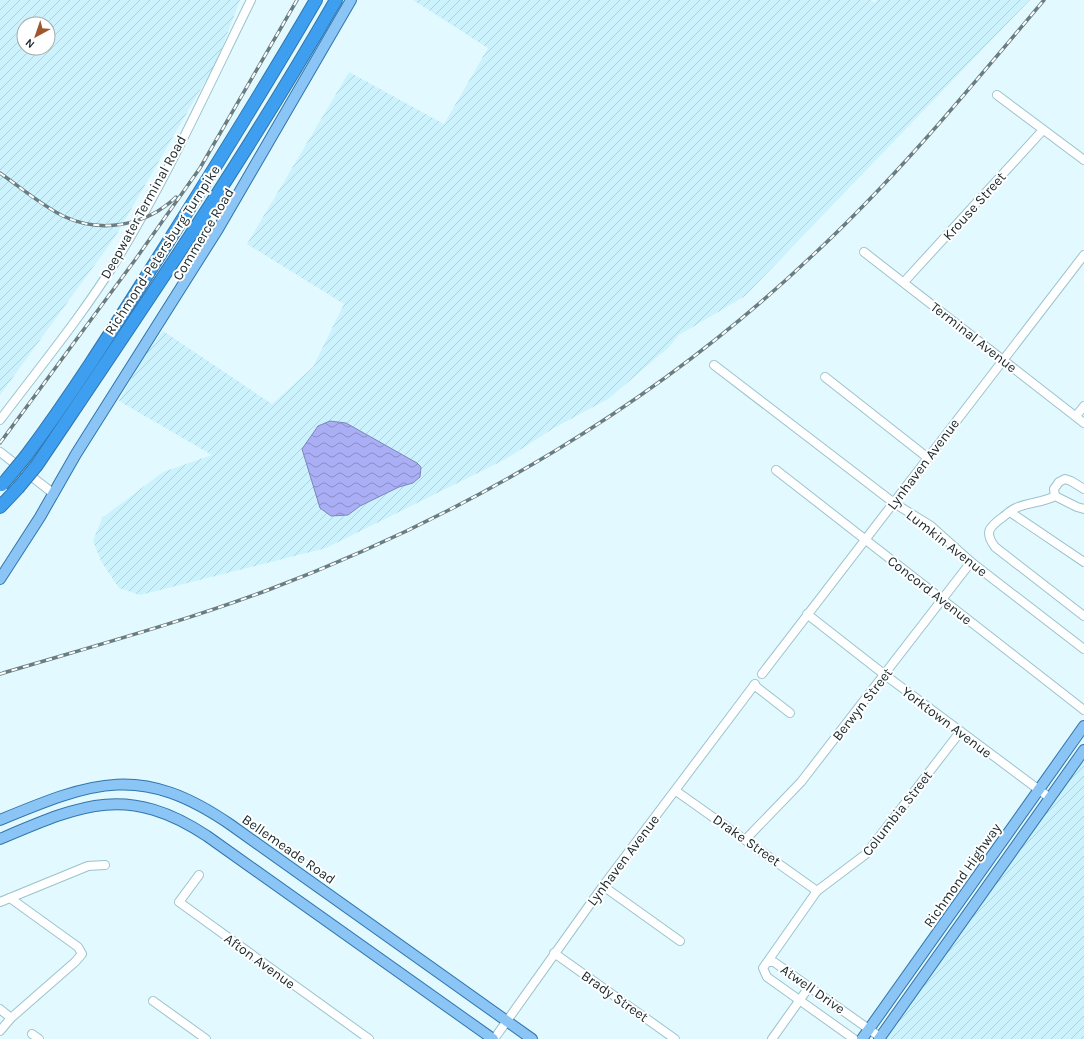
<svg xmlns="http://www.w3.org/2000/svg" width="1084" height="1039" font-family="Karla,sans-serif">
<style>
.industrial{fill:url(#industrial-furrows);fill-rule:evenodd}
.water{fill:url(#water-waves);stroke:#7e86b8}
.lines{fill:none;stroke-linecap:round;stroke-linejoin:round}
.minor-casing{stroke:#9cc3cc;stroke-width:10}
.major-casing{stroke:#3175ab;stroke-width:12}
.highway-casing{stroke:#3175ab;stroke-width:14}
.minor{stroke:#fff;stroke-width:8}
.major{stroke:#8bc5f6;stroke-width:10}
.highway{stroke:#3e9ff0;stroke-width:12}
.rail-casing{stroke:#6a7d81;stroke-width:3.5}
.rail{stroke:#fff;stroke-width:2;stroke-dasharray:6;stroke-linecap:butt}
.highway-bridge-casing{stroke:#3175ab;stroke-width:14;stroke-linecap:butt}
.highway-bridge{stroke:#3e9ff0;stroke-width:12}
.labels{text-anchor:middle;stroke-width:4;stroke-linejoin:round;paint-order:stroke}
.street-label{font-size:14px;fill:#18282b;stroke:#fff}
</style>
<defs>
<pattern id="industrial-furrows" width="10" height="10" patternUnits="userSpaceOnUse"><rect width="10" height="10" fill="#ccf3fd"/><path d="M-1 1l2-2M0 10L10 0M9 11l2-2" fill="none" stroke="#aed0d9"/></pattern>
<pattern id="water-waves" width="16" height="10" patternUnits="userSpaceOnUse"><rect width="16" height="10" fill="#a9aef5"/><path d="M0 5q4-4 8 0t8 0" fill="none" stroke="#898ec7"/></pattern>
</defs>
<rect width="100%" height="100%" fill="#e2f9ff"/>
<g class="industrial">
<path d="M0,0H240L217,61L115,237L0,395ZM24,24H48V48H24Z"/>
<path d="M413,0H871L875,3L877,0H1030L745,296L679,335L668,348L608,399L554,428L504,460L326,548L140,595L119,588L101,561L93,541L102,518L163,472L212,455L119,401L144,356L163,331L272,404L313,367L344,304L247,244L349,72L444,124L488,48Z"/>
<path d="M1084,760V1039H886Z"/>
</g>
<path class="water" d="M330,421L346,423L417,463L421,467L420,477L413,483L399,487L360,506L348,515L331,516L320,508L302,449L318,426Z"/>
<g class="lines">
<defs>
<g id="minor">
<path d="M997,95L1084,160"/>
<path d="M864,252L1084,423"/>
<path d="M904,282L1043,130"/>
<path d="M714,365L894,503L931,526L971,562L1084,649"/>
<path d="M825,377L928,458"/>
<path d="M1076,416L1084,406"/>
<path d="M0,420C39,368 82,316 116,261C167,178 208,87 251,0"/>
<path d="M0,452L54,494"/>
<path d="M776,470L1084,710"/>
<path d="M1055,496C1042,503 1028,502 1016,508C1011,510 1007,514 1003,517C989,527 984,532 995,547L1084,616"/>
<path d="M1055,496L1054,489L1059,482L1065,479L1071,481L1084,489"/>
<path d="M1055,496L1077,507L1084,509"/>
<path d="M1010,512L1084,562"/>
<path d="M807,614L885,675L1050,798"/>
<path d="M762,674L1084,255"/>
<path d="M754,685L790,713"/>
<path d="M676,791L817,891"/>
<path d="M746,839L801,782L971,562"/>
<path d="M199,875L179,902L369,1039"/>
<path d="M603,886L680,941"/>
<path d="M0,902L88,866L105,865"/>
<path d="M554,953L675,1039"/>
<path d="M768,962H774L880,1037"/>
<path d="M153,1001L206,1039"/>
<path d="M0,1009L11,1018"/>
<path d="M0,1031L11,1018L75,962L82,954L78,947L10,898"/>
<path d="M32,1034L39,1039"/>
<path d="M494,1039L603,886L755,684"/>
<path d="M772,1039L809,987"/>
<path d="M854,1039L767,977L763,968L817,891L866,854L960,732"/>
</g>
<g id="major">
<path d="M0,579L40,517L76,454L218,229L351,0"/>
<path d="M0,820C94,781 141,763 231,825L532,1039"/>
<path d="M0,839C80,805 127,783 207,836L493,1039"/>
<path d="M862,1039L1084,726"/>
<path d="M879,1039L1084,750"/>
</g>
<g id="highway">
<path d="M26,456C76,389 120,318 165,247C216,166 267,84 316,0"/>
<path d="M37,465C140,312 244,160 336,0"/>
<path d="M0,507L18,488"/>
</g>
</defs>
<use href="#minor" class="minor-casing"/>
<use href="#major" class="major-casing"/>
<use href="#highway" class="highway-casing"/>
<use href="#minor" class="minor"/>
<use href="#major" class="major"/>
<use href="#highway" class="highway"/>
<defs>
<g id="rail">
<path d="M0,173C20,187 41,205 63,216C101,234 146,226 176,197"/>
<path d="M0,443L135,260L200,168L297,0"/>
<path d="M0,674C90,647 180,623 268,590C469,514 657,403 813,255C897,177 970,88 1044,0"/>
</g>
</defs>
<use href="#rail" class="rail-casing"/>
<use href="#rail" class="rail"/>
<defs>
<g id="highway-bridge">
<path d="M2,485L26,456"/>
<path d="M18,488L37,465"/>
</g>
</defs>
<use href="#highway-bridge" class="highway-bridge-casing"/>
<use href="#highway-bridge" class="highway-bridge"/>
</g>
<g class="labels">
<g class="street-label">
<text transform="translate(974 206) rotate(-48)" y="5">Krouse Street</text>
<text transform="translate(143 207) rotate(-61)" y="5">Deepwater Terminal Road</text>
<text transform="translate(203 234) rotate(-59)" y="5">Commerce Road</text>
<text transform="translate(162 250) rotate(-57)" y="5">Richmond-Petersburg Turnpike</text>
<text transform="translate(974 337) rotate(38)" y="5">Terminal Avenue</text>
<text transform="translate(923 464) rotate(-53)" y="5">Lynhaven Avenue</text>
<text transform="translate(947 543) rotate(38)" y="5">Lumkin Avenue</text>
<text transform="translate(930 590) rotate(38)" y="5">Concord Avenue</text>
<text transform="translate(862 704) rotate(-52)" y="5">Berwyn Street</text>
<text transform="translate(947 722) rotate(37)" y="5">Yorktown Avenue</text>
<text transform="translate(897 813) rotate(-52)" y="5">Columbia Street</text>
<text transform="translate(747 840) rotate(35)" y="5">Drake Street</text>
<text transform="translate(289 849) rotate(35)" y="5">Bellemeade Road</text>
<text transform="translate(623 860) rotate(-53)" y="5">Lynhaven Avenue</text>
<text transform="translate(962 875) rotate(-55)" y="5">Richmond Highway</text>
<text transform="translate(260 961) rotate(36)" y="5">Afton Avenue</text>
<text transform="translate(813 989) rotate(35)" y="5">Atwell Drive</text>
<text transform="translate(615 996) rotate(35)" y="5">Brady Street</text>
</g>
</g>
<g transform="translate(36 36) rotate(220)"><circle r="19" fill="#ffffff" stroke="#a3a9aa"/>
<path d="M0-3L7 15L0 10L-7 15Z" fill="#9d572d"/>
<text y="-6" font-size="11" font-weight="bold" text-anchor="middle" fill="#18282b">N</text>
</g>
</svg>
